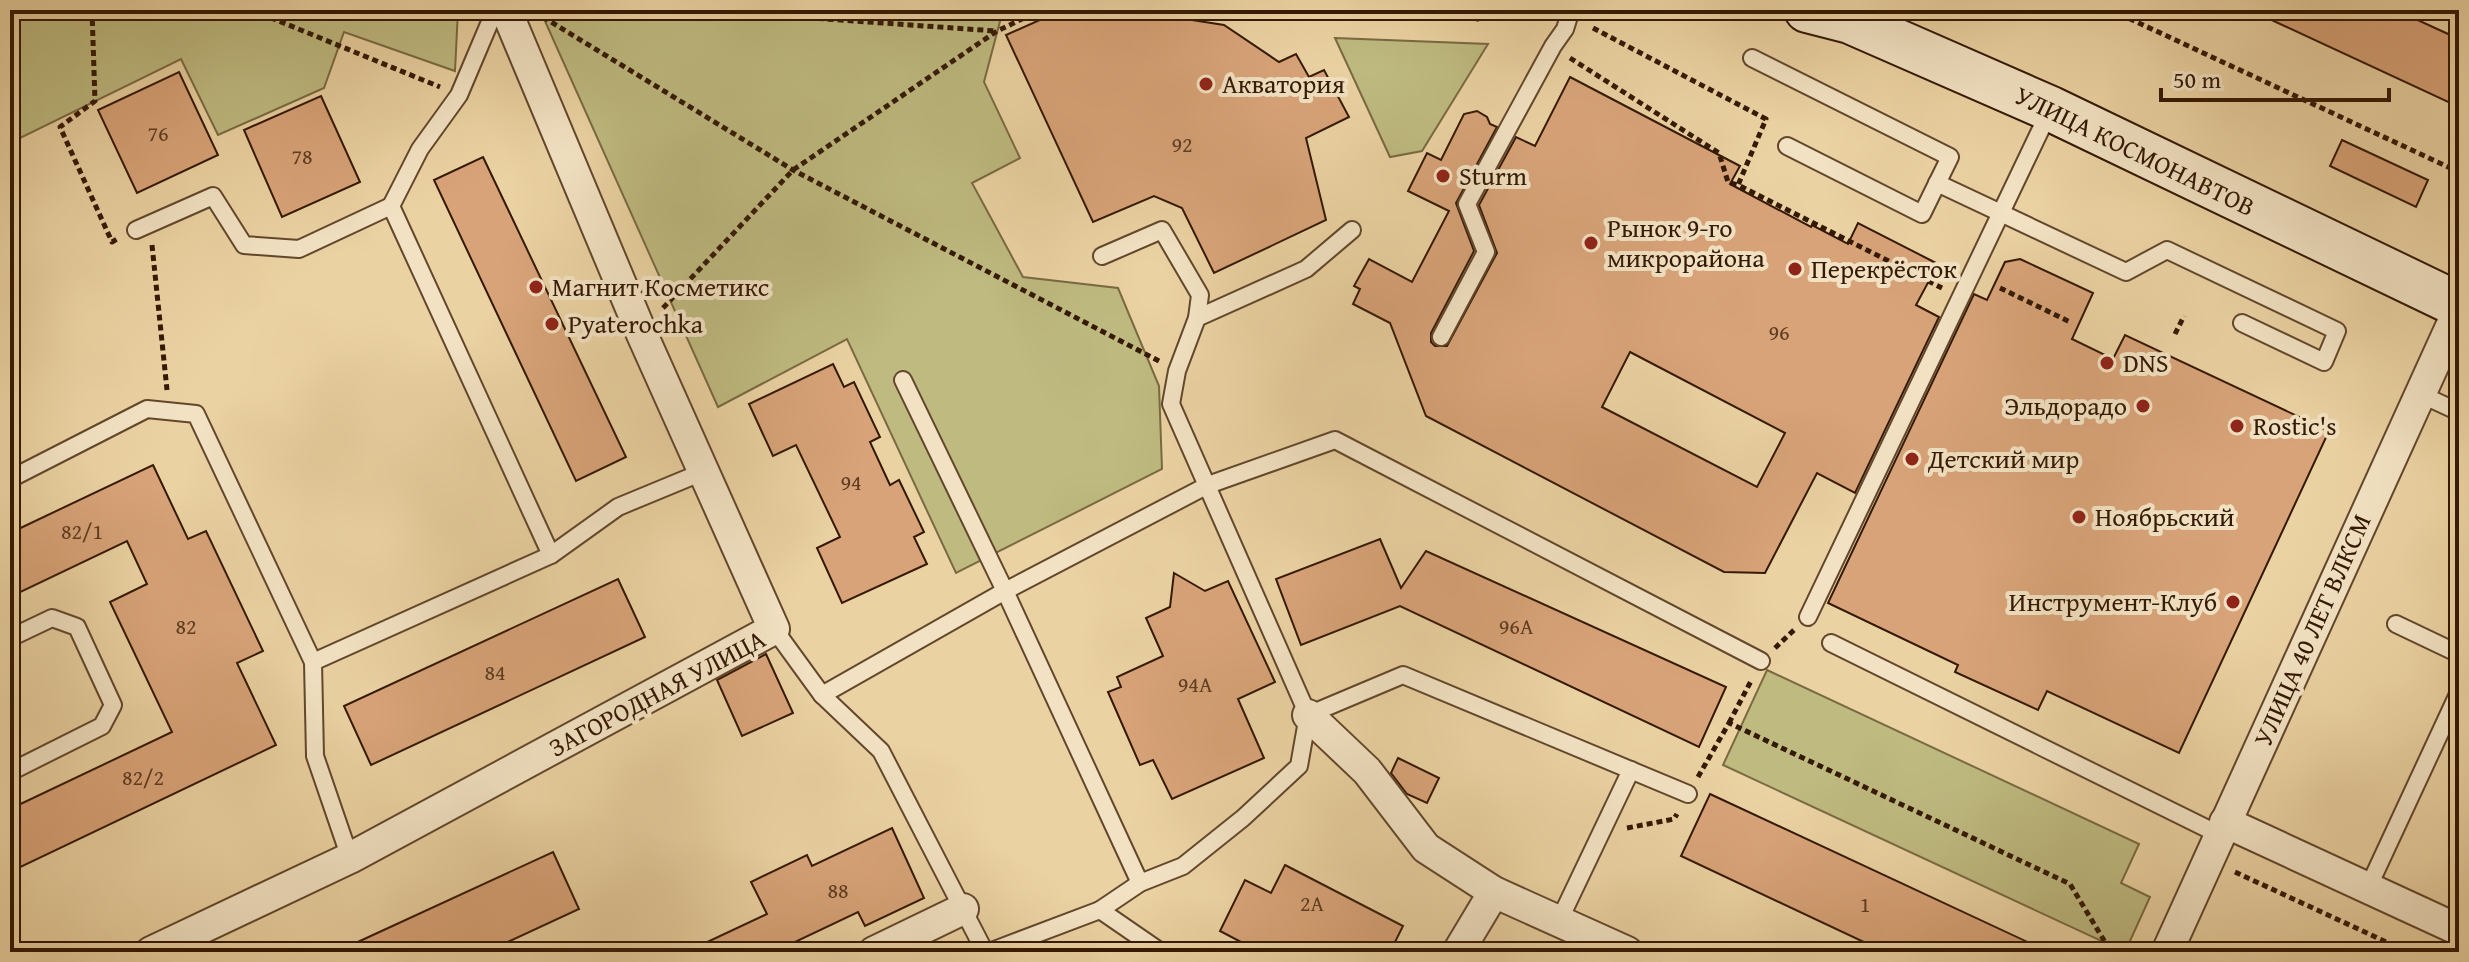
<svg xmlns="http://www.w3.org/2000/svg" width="2469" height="962" font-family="'Gentium Book Plus',serif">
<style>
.green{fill:#beba80;stroke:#796a42;stroke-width:2}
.building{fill:#d8a378;stroke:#341904;stroke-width:2;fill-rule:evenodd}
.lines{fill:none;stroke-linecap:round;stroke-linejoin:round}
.service-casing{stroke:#62472c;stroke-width:20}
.minor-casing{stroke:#62472c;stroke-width:34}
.secondary-casing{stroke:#341904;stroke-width:48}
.path{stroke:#341904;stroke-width:5;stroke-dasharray:6 4;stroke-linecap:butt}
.service{stroke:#f2e2c3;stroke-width:16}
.minor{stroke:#f2e2c3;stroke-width:30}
.secondary{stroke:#f2e2c3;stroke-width:44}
.poi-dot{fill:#8f2418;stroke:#f2e2c3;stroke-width:3}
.labels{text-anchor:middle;stroke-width:8;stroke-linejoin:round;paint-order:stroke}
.number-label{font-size:22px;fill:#5d3c21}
.poi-label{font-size:26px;fill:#341904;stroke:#f2e2c3;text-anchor:start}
.street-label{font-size:26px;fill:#341904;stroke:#f2e2c3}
</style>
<rect width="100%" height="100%" fill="#ebd2a2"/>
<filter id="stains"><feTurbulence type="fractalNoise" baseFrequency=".0025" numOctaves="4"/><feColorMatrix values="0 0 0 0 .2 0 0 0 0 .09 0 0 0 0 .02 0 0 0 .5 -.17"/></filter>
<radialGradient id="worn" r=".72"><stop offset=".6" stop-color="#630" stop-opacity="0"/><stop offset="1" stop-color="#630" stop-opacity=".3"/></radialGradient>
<g class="green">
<path d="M10,10H458L455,71L344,32L324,88L218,135L181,59L10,143Z"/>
<path d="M540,10H1003L984,82L1020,158L972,183L1023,277L1118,288L1159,386L1162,469L956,573L847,339L718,407Z"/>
<path d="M1335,38L1488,44L1422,151L1390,157Z"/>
<path d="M1767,670L2139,844L2121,883L2150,897L2125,952L1723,765Z"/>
</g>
<g class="building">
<path d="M1062,10H1128L1224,25L1279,62L1296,54L1309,77L1324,70L1349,117L1306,138L1326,220L1214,273L1182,208L1154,196L1093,222L1006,35Z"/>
<path d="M2250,10H2396L2459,39V107Z"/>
<path d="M179,72L218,155L137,193L98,110Z"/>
<path d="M1570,77L1740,166L1730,184L1811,227L1812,225L1848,244L1858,223L1938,264L1916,305L1939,317L1855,493L1817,473L1765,573L1724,572L1426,416L1390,323L1353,304L1360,289L1354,286L1369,259L1412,282L1449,211L1408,191L1427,153L1441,160L1464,114L1477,111L1487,117L1490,124L1497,127L1456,203L1474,251L1431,333V342L1435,346H1447L1497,253L1479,205L1516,137L1535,146ZM1630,352L1785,433L1757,487L1602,407Z"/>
<path d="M321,96L360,182L282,217L244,130Z"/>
<path d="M2342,140L2428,180L2416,207L2330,166Z"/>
<path d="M483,157L626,457L576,481L434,180Z"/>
<path d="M2020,259L2093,293L2072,339L2113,359L2125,335L2329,431L2179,753L2047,691L2038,710L1955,672L1958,665L1828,603L1974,294L1987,300L2005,262Z"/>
<path d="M833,364L844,387L854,382L880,437L870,442L890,485L899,480L924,532L914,537L927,564L842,603L817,548L840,537L796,445L773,456L749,404Z"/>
<path d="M153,465L188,539L206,531L263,651L237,663L276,745L10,872V809L172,732L110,602L147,584L127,541L10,597V533Z"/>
<path d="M1380,539L1401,588L1426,551L1726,687L1699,747L1400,606L1301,645L1276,579Z"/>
<path d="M1174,573L1205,591L1228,581L1275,682L1238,699L1264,758L1172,799L1153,760L1140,765L1108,692L1121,687L1117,677L1163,656L1146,618L1170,607Z"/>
<path d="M618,579L645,637L371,765L344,706Z"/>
<path d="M766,654L793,713L742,736L717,680Z"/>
<path d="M1398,758L1439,778L1427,803L1407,794L1391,773Z"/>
<path d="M1710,794L2049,952H1885L1681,856Z"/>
<path d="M892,828L924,898L865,926L858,912L774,952H686L767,914L751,882L807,855L812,866Z"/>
<path d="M553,852L579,909L486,952H336Z"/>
<path d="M1285,865L1403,926L1390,952H1260L1220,931L1245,880L1271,893Z"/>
</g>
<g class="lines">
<defs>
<g id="service">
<path d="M495,10L459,95L420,149L391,206L551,555"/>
<path d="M1752,58L1950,157L1922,214L1787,146"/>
<path d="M1937,183L2126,272L2167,250L2337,331L2324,362L2242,323"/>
<path d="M136,230L213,196L244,245L299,249L391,206"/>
<path d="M1352,230L1306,269L1197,318L1177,371L1171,404L1308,715L1403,675L1688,794"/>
<path d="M1102,256L1162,230L1200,295L1197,318"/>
<path d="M1441,337L1486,252L1467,204L1553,46L1565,29L1571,10"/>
<path d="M903,380L1005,591L1140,883"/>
<path d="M2420,394L2459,412"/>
<path d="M10,479L147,409L196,414L313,662"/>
<path d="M1808,617L2050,110"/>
<path d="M2396,624L2459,654"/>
<path d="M774,629L822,695L881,751L985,952"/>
<path d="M10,638L52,618L77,627L113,705L102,726L10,772"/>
<path d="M1831,643L2220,835"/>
<path d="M822,695L1005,591L1208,485L1335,440L1761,661"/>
<path d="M350,858L315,756L313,662L551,555L618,507L705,471"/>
<path d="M2368,888L2459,692"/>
<path d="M1100,910L1140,883L1183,866L1243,818L1299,766L1308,715"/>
<path d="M1559,921L1631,770"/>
<path d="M989,952L1100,910L1161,952"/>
</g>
<g id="minor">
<path d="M1308,715L1367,771L1426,848L1494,892L1627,952"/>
<path d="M2225,822L2459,930"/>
<path d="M151,952L350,858L774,629L641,332L506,10"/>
<path d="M874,952L963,909"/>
<path d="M1458,952L1494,892"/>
<path d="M2167,952L2459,309"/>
</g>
<path id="secondary" d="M1807,10L1850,21L2051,109L2459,305"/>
</defs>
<use href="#service" class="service-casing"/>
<use href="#minor" class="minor-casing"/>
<use href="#secondary" class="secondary-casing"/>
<g class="path">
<path d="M92,10L95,101L60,127L112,242L119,238"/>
<path d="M252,10L440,87"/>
<path d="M698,10L996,31"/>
<path d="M1434,10L1483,20"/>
<path d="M2111,10L2459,172"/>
<path d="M543,17L793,170L1159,361"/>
<path d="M1593,28L1766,119L1738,185L1942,288"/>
<path d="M1570,58L1719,153L1728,182L1738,185"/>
<path d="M152,245L167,390"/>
<path d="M2000,288L2072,323"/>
<path d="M663,308L793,170L997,31L1041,10"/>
<path d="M2175,334L2184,316"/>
<path d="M1775,648L1794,630"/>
<path d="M1729,723L1751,681"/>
<path d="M1698,777L1729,723L2070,884L2111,952"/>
<path d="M1627,828L1674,819L1677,814"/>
<path d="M2235,872L2408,952"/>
</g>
<use href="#service" class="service"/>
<use href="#minor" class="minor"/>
<use href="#secondary" class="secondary"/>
</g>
<g class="poi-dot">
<circle cx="1206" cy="84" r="8"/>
<circle cx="1443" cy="176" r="8"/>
<circle cx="1591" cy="243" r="8"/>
<circle cx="1795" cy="269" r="8"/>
<circle cx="536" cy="287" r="8"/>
<circle cx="552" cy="324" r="8"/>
<circle cx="2107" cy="363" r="8"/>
<circle cx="2143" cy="406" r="8"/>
<circle cx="2237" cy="426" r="8"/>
<circle cx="1912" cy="459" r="8"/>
<circle cx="2079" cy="517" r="8"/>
<circle cx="2233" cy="602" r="8"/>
</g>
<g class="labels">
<g class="number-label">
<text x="158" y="141">76</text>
<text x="1182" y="152">92</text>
<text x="302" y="164">78</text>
<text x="1779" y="340">96</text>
<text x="851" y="490">94</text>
<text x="82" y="539">82/1</text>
<text x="186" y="634">82</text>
<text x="1516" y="634">96А</text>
<text x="495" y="680">84</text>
<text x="1195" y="692">94А</text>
<text x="143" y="785">82/2</text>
<text x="838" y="898">88</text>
<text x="1312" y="911">2А</text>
<text x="1865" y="912">1</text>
</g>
<g class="poi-label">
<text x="1222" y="93">Акватория</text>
<text x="1459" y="185">Sturm</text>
<text x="1607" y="237">Рынок 9-го<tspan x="1607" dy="30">микрорайона</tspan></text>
<text x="1811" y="278">Перекрёсток</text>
<text x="552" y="296">Магнит Косметикс</text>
<text x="568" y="333">Pyaterochka</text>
<text x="2123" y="372">DNS</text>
<text x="2127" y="415" text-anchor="end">Эльдорадо</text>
<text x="2253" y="435">Rostic's</text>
<text x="1928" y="468">Детский мир</text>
<text x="2095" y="526">Ноябрьский</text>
<text x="2217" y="611" text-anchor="end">Инструмент-Клуб</text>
</g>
<g class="street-label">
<text transform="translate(2135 151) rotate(26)" y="9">УЛИЦА КОСМОНАВТОВ</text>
<text transform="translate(2312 630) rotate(-66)" y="9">УЛИЦА 40 ЛЕТ ВЛКСМ</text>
<text transform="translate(657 693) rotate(-28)" y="9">ЗАГОРОДНАЯ УЛИЦА</text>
</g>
</g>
<rect width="2469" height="962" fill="none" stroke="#ebd2a2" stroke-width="40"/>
<rect x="12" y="12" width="2445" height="938" fill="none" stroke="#341904" stroke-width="4"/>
<rect x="20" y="20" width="2429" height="922" fill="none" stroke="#341904" stroke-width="2"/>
<path d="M2161 88v12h228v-12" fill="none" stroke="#341904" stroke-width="4"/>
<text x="2173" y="88" font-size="24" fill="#341904" stroke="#f2e2c3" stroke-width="6" paint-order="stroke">50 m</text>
<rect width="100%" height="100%" filter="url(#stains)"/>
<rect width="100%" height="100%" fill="url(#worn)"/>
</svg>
